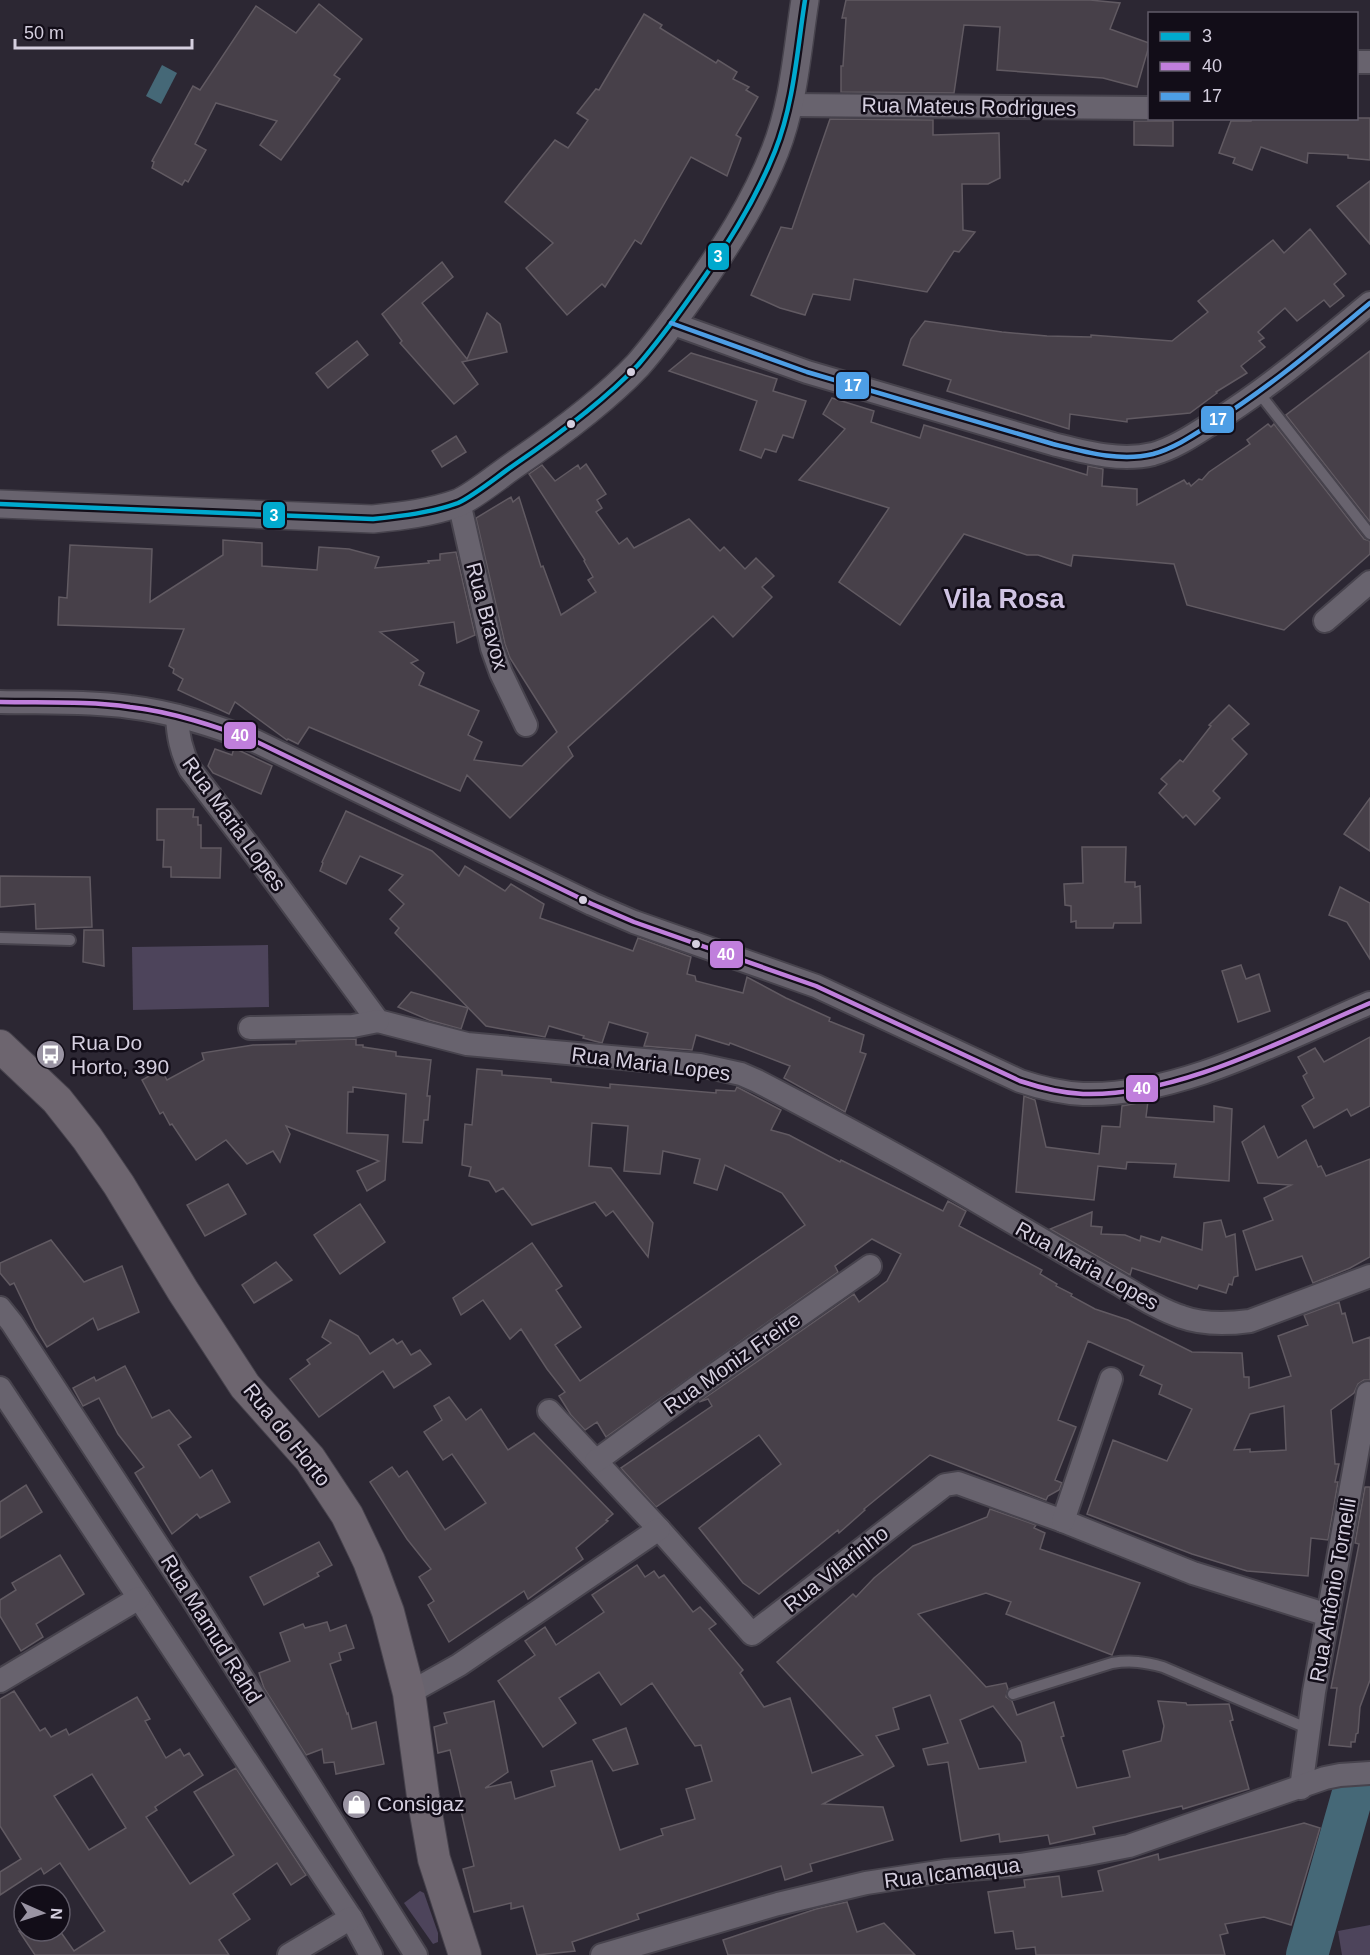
<svg xmlns="http://www.w3.org/2000/svg" width="1370" height="1955" font-family="Helvetica,sans-serif">
<style>
.green{fill:#4d445b}
.water{fill:#456877}
.lines{fill:none;stroke-linecap:round;stroke-linejoin:round}
.river{stroke:#456877;stroke-width:42}
.building{fill:#474049;stroke:#615a62;stroke-width:1.5;fill-rule:evenodd}
.service-casing{stroke:#47434d;stroke-width:14}
.minor-casing{stroke:#47434d;stroke-width:26}
.tertiary-casing{stroke:#47434d;stroke-width:30}
.secondary-casing{stroke:#47434d;stroke-width:34}
.service{stroke:#68636e;stroke-width:10}
.minor{stroke:#68636e;stroke-width:22}
.tertiary{stroke:#68636e;stroke-width:27}
.secondary{stroke:#6d656f;stroke-width:32}
.bus-1-casing{stroke:#120d18;stroke-width:9}
.bus-2-casing{stroke:#120d18;stroke-width:9}
.bus-3-casing{stroke:#120d18;stroke-width:9}
.bus-1{stroke:#00a9ce;stroke-width:4.5}
.bus-2{stroke:#c07fdc;stroke-width:4.5}
.bus-3{stroke:#4d9ee5;stroke-width:4.5}
.bus-dot{fill:#d5cfdf;stroke:#120d18;stroke-width:2}
.labels{text-anchor:middle;stroke-width:5;stroke-linejoin:round;paint-order:stroke}
.street-label{font-size:21px;fill:#d5cfdf;stroke:#120d18}
.poi-label{font-size:21px;fill:#d5cfdf;stroke:#120d18;text-anchor:start}
.district-label{font-size:27px;font-weight:bold;fill:#d0c4e3;stroke:#120d18}
.line-badge{stroke:#120d18;stroke-width:2}
.badge-label{font-size:16px;text-anchor:middle;font-weight:bold;fill:#fff}
</style>
<rect width="100%" height="100%" fill="#2c2733"/>
<g class="green">
<path d="M268,945L269,1007L133,1010L132,947Z"/>
<path d="M420,1891L424,1893L438,1933V1942L433,1944L404,1903Z"/>
<path d="M1370,1925V1955H1342L1338,1931Z"/>
</g>
<path class="water" d="M162,65L177,73L161,104L146,96Z"/>
<g class="lines">
<path class="river" d="M1307,1955L1353,1793"/>
</g>
<g class="building">
<path d="M846,0H1090L1120,3L1110,29L1149,43V46L1137,87L1103,78L997,70L1000,27L964,25L954,93L841,92V66H843L846,18H842Z"/>
<path d="M319,4L362,39L334,75L340,79L281,160L260,145L277,121L216,103L195,144L206,150L188,182L185,180L182,185L152,168L154,162L152,161L193,86L200,90L256,6L296,33Z"/>
<path d="M644,14L662,25L660,28L716,63L718,60L737,72L733,79L749,87L746,90L758,97L736,135L741,138L727,176L691,157L641,244L635,240L605,287L602,284L567,315L526,268L553,243L505,202L555,140L568,148L588,120L577,113L596,89L599,90Z"/>
<path d="M1252,118H1370V160L1348,158V155L1308,153L1307,163L1261,147L1252,170L1233,163L1235,158L1219,153L1231,121H1251Z"/>
<path d="M830,119L933,120V135L999,133L1000,178L988,184H962L963,230L975,232L959,252L954,251L927,292L854,279L850,300L813,294L805,315L780,308L751,295L781,227L792,229Z"/>
<path d="M1134,121H1173V146L1134,145Z"/>
<path d="M1370,181V244L1337,206Z"/>
<path d="M1310,229L1346,274L1334,284L1344,296L1330,307L1324,300L1297,321L1285,308L1258,332L1264,338L1259,341L1265,347L1241,366L1247,373L1216,392L1217,393L1190,413L1127,419V422L1070,414L1069,429L947,391L951,380L903,365L911,339L925,321L1002,332L1047,336L1091,337V335L1172,341L1208,312L1198,301L1258,252L1273,240L1284,253Z"/>
<path d="M442,262L453,277L422,303L467,359L487,313L500,324L507,352L462,362L478,384L454,404L400,343L402,341L382,314Z"/>
<path d="M357,341L368,355L328,388L316,373Z"/>
<path d="M1370,351V522L1286,415Z"/>
<path d="M691,353L777,379L773,391L806,401L793,438L783,435L776,452L765,449L761,458L740,450L757,401L669,371Z"/>
<path d="M832,398L874,411L871,422L920,438L924,425L1087,475L1088,466L1103,469L1102,486L1137,489V505L1184,480L1187,484L1189,483L1191,486L1199,479L1202,480L1209,472L1250,444L1247,440L1268,424L1271,427L1274,424L1364,539L1370,541V554L1284,630L1187,605L1174,564L1073,555L1071,566L1038,555H1027L964,534L900,625L839,582L889,508L799,480L845,429L823,414Z"/>
<path d="M456,436L466,452L442,467L432,451Z"/>
<path d="M586,464L606,494L597,500L602,508L596,512L619,544L627,538L634,548L689,519L720,551L724,547L745,569L756,558L774,576L762,587L772,597L733,637L713,616L568,747L573,756L510,818L467,775L460,791L309,727L298,744L288,739L287,740L235,702L229,714L178,690L183,679L173,673L174,669L169,666L184,629L58,625L59,597L67,598L70,545L152,549L150,602L223,555V540L262,543V566L317,570L319,547L349,549L379,557L375,568L429,563L428,561L440,560V554L456,552L475,635L457,643L454,622L380,632L418,660L411,663L424,673L419,685L479,711L468,735L482,742L474,760L522,766L557,732L510,658L505,644L476,518L511,497L513,502L519,497L541,567L543,566L561,615L596,592L588,580L593,577L584,561L585,560L529,474L542,465L555,481L578,465L580,469Z"/>
<path d="M1229,705L1249,724L1232,739L1247,754L1213,791L1220,798L1195,825L1186,815L1183,818L1159,793L1167,784L1161,779L1180,760L1183,762L1211,726L1209,725Z"/>
<path d="M234,748L272,766L261,794L213,773L208,766L215,749L232,755Z"/>
<path d="M1370,798V851L1344,834Z"/>
<path d="M157,809H194L193,817H198V825H201V848H221L220,878L171,877V867H163L164,840H157Z"/>
<path d="M346,811L432,851L459,876L465,866L505,891L511,884L544,904L540,918L633,951L638,938L644,940L691,957L687,974L695,976L696,981L743,993L747,977L786,998L830,1018L829,1021L864,1035L860,1052L866,1054L845,1112L784,1078L790,1066L730,1043L729,1045L696,1035L692,1050L644,1046L648,1033L609,1022L602,1043L583,1038L584,1036L549,1026L545,1037L486,1026L395,933L399,928L390,919L404,904L389,890L403,875L360,856L346,884L320,871L323,863L322,862Z"/>
<path d="M1082,847H1126L1125,882H1135V887L1140,886L1141,923H1114L1113,928H1076V921L1071,922V906L1065,905L1064,884L1083,883Z"/>
<path d="M0,876L90,877L92,927L36,929L35,904L0,907Z"/>
<path d="M1340,887L1370,903V959L1347,922L1329,915Z"/>
<path d="M84,930H103L104,966L83,962Z"/>
<path d="M1241,965L1246,979L1259,974L1270,1011L1238,1022L1222,971Z"/>
<path d="M411,992L468,1008L461,1029L429,1020L398,1007Z"/>
<path d="M1370,1037V1106L1351,1116L1347,1109L1314,1128L1302,1106L1314,1098L1303,1076L1307,1073L1298,1057L1315,1048L1324,1062Z"/>
<path d="M356,1039V1045H363V1047L396,1052V1056L431,1060L427,1096H430L428,1120H424L422,1143L403,1142L406,1094L353,1087V1092H348L347,1133L388,1135L385,1180L367,1191L357,1171L379,1161L286,1126L290,1134L280,1162L273,1151L247,1164L226,1140L196,1160L172,1124L170,1125L163,1112L160,1114L142,1080L161,1069L167,1080L204,1060L202,1053L253,1045L296,1044V1041Z"/>
<path d="M477,1069L502,1071V1075L551,1079V1082L610,1088V1084L716,1093V1090L735,1091L737,1087L781,1110L771,1130L789,1135L840,1162L841,1160L943,1211L948,1201L966,1211L959,1226L1042,1270L1040,1274L1057,1284L1056,1286L1072,1294L1071,1296L1095,1309L1128,1320L1192,1352L1242,1353L1244,1377H1249V1388L1291,1376L1278,1336L1308,1325L1304,1315L1339,1302L1342,1314L1345,1313L1353,1343L1370,1337V1380H1364L1358,1384L1354,1393L1331,1410L1335,1464H1339L1335,1482H1338L1328,1540L1311,1538L1308,1576L1247,1571L1192,1554L1087,1514L1113,1440L1167,1461L1192,1409L1159,1394L1162,1385L1140,1375L1144,1366L1088,1341L1058,1420L1076,1427L1055,1480L1062,1483L1059,1490L1048,1496L1046,1500L930,1455L864,1509L865,1510L839,1533L838,1530L759,1594L743,1583L699,1528L781,1464L759,1435L656,1507L621,1468L712,1406L708,1399L699,1402L712,1393L854,1294L859,1302L887,1281L901,1254L872,1239L835,1266L838,1272L606,1437L597,1422L585,1430L571,1415L559,1396L565,1392L547,1369L521,1329L510,1339L483,1300L461,1315L453,1298L532,1243L562,1286L556,1290L581,1327L555,1345L580,1381L805,1225L782,1193L725,1165L717,1190L694,1183L700,1159L663,1151L660,1174L624,1171L628,1126L592,1123L589,1166L611,1168L653,1223L648,1257L613,1211L606,1216L595,1202L532,1225L503,1188L496,1192L489,1181L469,1176L471,1167L462,1165L465,1124L472,1125ZM1284,1406L1286,1450L1250,1452V1449L1234,1450L1250,1414Z"/>
<path d="M1024,1096L1035,1100L1046,1147L1099,1154L1102,1126L1120,1127L1122,1106L1148,1101L1146,1117L1214,1122V1106L1232,1109L1229,1181L1174,1177L1176,1164L1127,1162L1126,1169L1098,1166L1094,1200L1016,1192Z"/>
<path d="M1264,1126L1278,1158L1306,1140L1318,1167L1321,1166L1326,1176L1370,1159V1257L1350,1268L1313,1283L1302,1256L1256,1270L1243,1231L1273,1220L1264,1198L1291,1185L1258,1183L1242,1142Z"/>
<path d="M228,1184L246,1214L205,1236L187,1205Z"/>
<path d="M360,1204L385,1242L340,1274L314,1235Z"/>
<path d="M1092,1212L1091,1226L1102,1227L1101,1234L1125,1235L1140,1241L1141,1236L1160,1242L1162,1237L1202,1250L1204,1223L1221,1220L1226,1237L1235,1234L1238,1276L1234,1277L1232,1285L1229,1284L1226,1293L1199,1285L1197,1289L1132,1268L1130,1275L1050,1229Z"/>
<path d="M51,1240L84,1282L122,1266L139,1312L98,1330L93,1318L47,1347L36,1329L14,1283L10,1285L0,1273V1263Z"/>
<path d="M276,1262L292,1280L254,1303L242,1285Z"/>
<path d="M330,1320L358,1336L370,1354L393,1339L397,1344L402,1341L411,1355L420,1350L431,1364L394,1388L383,1371L319,1417L290,1379L310,1364L307,1360L331,1343L322,1337Z"/>
<path d="M125,1366L152,1418L169,1410L191,1437L178,1445L200,1478L212,1470L230,1502L200,1518L197,1514L172,1534L135,1473L144,1467L118,1434L99,1398L83,1406L73,1388L94,1377L96,1381Z"/>
<path d="M449,1397L466,1420L481,1409L508,1450L534,1433L613,1514L606,1520L608,1521L576,1548L583,1559L528,1599L524,1591L449,1642L428,1605L434,1601L419,1577L431,1569L407,1539L370,1482L392,1467L399,1477L407,1471L445,1530L486,1503L452,1454L443,1460L424,1432L442,1420L434,1406Z"/>
<path d="M26,1485L42,1512L0,1538V1502Z"/>
<path d="M1365,1487H1370V1680L1360,1707L1358,1733L1356,1734L1355,1742H1351V1747L1329,1745L1337,1688H1331L1359,1544L1355,1543Z"/>
<path d="M990,1509L1036,1525L1034,1528L1045,1533L1040,1549L1140,1583L1112,1655L1006,1614L1011,1602L986,1593L918,1614L986,1687L1006,1683L1008,1689L1006,1697L1012,1701L1017,1715L1054,1702L1064,1736L1061,1737L1077,1788L1130,1777L1123,1751L1161,1741L1164,1726L1158,1701L1186,1703L1187,1705L1229,1704L1233,1720L1230,1721L1249,1789L1183,1809L1182,1806L1093,1827L1095,1834L1050,1844L1048,1835L1000,1842L999,1834L961,1841L948,1762L928,1765L923,1749L948,1743L930,1695L893,1708L899,1729L876,1736L894,1766L823,1804L883,1807L893,1840L810,1864L812,1871L785,1880L781,1866L637,1914L639,1919L572,1942L575,1951L537,1955L523,1906L511,1909V1903L474,1912L463,1869L474,1866L461,1811L464,1810L450,1750L438,1753L434,1727L447,1723L444,1713L494,1701L508,1772L485,1788L511,1782L515,1799L555,1786L551,1771L592,1761L620,1850L663,1835L661,1829L695,1819L686,1789L712,1781L701,1745L695,1746L652,1683L621,1705L599,1672L559,1698L576,1723L543,1747L498,1681L535,1655L525,1641L545,1627L556,1645L604,1612L592,1595L637,1565L645,1577L654,1571L659,1578L664,1575L693,1612L700,1607L716,1624L709,1629L743,1670L740,1673L764,1707L790,1698L812,1773L863,1755L777,1662L853,1594L856,1597L874,1578L913,1546L987,1517ZM993,1706L1021,1742L1026,1762L979,1769L960,1720Z"/>
<path d="M319,1542L332,1565L317,1573L319,1576L264,1605L250,1577Z"/>
<path d="M60,1555L84,1594L36,1624L43,1637L21,1651L0,1616V1600L16,1590L12,1583Z"/>
<path d="M327,1622L330,1631L346,1625L354,1648L339,1653L341,1660L330,1664L347,1714L348,1713L352,1729L376,1722L384,1764L336,1774L334,1762L324,1763L322,1749L306,1755L264,1688L259,1673L290,1661L280,1633L303,1624L305,1628Z"/>
<path d="M14,1691L40,1731L45,1728L51,1737L66,1729L69,1735L137,1697L150,1719L145,1721L166,1758L180,1749L184,1756L189,1753L203,1775L155,1807L157,1810L146,1817L190,1884L234,1855L194,1792L236,1768L306,1875L291,1885L277,1863L233,1894L250,1919L219,1940L229,1955H35L19,1931H60L74,1951L105,1931L60,1863L44,1874L41,1868L0,1895V1872L21,1859L0,1826V1699ZM92,1774L126,1828L89,1850L54,1796Z"/>
<path d="M626,1728L638,1764L613,1771L593,1740Z"/>
<path d="M1304,1823L1320,1828L1291,1925L1264,1917L1225,1924L1228,1933L1220,1935L1225,1955H1036L1035,1947L1016,1949L1013,1931L995,1933L988,1892L1025,1887L1024,1880L1059,1876L1062,1897L1103,1891L1098,1871L1158,1854L1159,1860Z"/>
<path d="M847,1902L857,1932L884,1923L915,1955H728L723,1940L816,1909Z"/>
</g>
<g class="lines">
<defs>
<g id="service">
<path d="M1259,393L1370,534"/>
<path d="M0,938L70,940"/>
<path d="M1013,1694L1112,1663C1131,1660 1145,1662 1163,1667L1309,1729"/>
</g>
<g id="minor">
<path d="M1356,62H1370"/>
<path d="M789,105L1150,108"/>
<path d="M671,323L807,372L1053,444C1085,452 1120,462 1153,454C1175,448 1195,434 1214,422C1270,387 1319,345 1370,303"/>
<path d="M459,502L492,648L501,673L526,725"/>
<path d="M1325,621L1370,582"/>
<path d="M0,702C43,703 87,701 130,707C173,712 215,726 255,741L592,904L634,922L816,986L1020,1081C1041,1088 1061,1093 1083,1094C1177,1097 1285,1039 1370,1003"/>
<path d="M177,716C178,736 181,751 190,769L258,858L378,1021L467,1044L700,1065L741,1074L757,1081C826,1117 894,1153 961,1192C1011,1221 1060,1251 1110,1279C1133,1292 1157,1309 1182,1317C1204,1325 1228,1324 1250,1321L1370,1276"/>
<path d="M250,1028L353,1026L378,1021"/>
<path d="M0,1308L12,1323L192,1598L416,1955"/>
<path d="M0,1388L351,1918L371,1955"/>
<path d="M549,1411L659,1529L752,1634L945,1485L958,1483L1063,1521L1193,1573L1328,1615"/>
<path d="M596,1461L704,1382L870,1266"/>
<path d="M1063,1521L1111,1379"/>
<path d="M0,1681L139,1598"/>
<path d="M409,1693L459,1665L659,1529"/>
<path d="M1301,1788L1314,1692L1368,1393"/>
<path d="M289,1955L351,1918"/>
<path d="M602,1955L778,1904L866,1883L945,1871L1020,1865L1083,1855L1129,1846L1325,1778L1340,1775L1370,1773"/>
</g>
<path id="tertiary" d="M0,504L373,519C402,516 430,513 458,503C474,496 498,476 514,465C555,437 604,401 638,365C657,343 674,320 691,296C724,250 754,204 775,151C794,103 797,51 805,0"/>
<path id="secondary" d="M0,1046L57,1100L87,1138L119,1185L183,1291L245,1386L310,1459L347,1515L369,1561L388,1612L409,1693L423,1796L434,1859L465,1955"/>
</defs>
<use href="#service" class="service-casing"/>
<use href="#minor" class="minor-casing"/>
<use href="#tertiary" class="tertiary-casing"/>
<use href="#secondary" class="secondary-casing"/>
<use href="#service" class="service"/>
<use href="#minor" class="minor"/>
<use href="#tertiary" class="tertiary"/>
<use href="#secondary" class="secondary"/>
<defs>
<path id="bus-1" d="M0,504L373,519C402,516 430,513 458,503C474,496 498,476 514,465C555,437 604,401 638,365C657,343 674,320 691,296C724,250 754,204 775,151C794,103 797,51 805,0"/>
<path id="bus-2" d="M0,702C43,703 87,701 130,707C173,712 215,726 255,741L592,904L634,922L816,986L1020,1081C1041,1088 1061,1093 1083,1094C1177,1097 1285,1039 1370,1003"/>
<path id="bus-3" d="M671,323L807,372L1053,444C1085,452 1120,462 1153,454C1175,448 1195,434 1214,422C1270,387 1319,345 1370,303"/>
</defs>
<use href="#bus-1" class="bus-1-casing"/>
<use href="#bus-2" class="bus-2-casing"/>
<use href="#bus-3" class="bus-3-casing"/>
<use href="#bus-1" class="bus-1"/>
<use href="#bus-2" class="bus-2"/>
<use href="#bus-3" class="bus-3"/>
</g>
<defs>
<symbol id="bus-disc" viewBox="-11 -11 22 22"><circle r="9.5" fill="#9a94a3" stroke="#120d18"/><path d="M-5-6H5V4H4V6H2V4H-2V6H-4V4H-5ZM-3.5-4V0h7V-4ZM-3.5 1.2v1.5H-2V1.2ZM2 1.2v1.5H3.5V1.2Z" fill="#fff"/></symbol>
<symbol id="shop-disc" viewBox="-11 -11 22 22"><circle r="9.5" fill="#9a94a3" stroke="#120d18"/><path d="M-5-2.5h2.3a2.7 3.5 0 0 1 5.4 0H5L5.5 6h-11ZM-1.5-2.5h3a1.5 2.3 0 0 0-3 0Z" fill="#fff"/></symbol>
</defs>
<g fill-rule="evenodd">
<use href="#bus-disc" x="34" y="1038" width="33" height="33"/>
<use href="#shop-disc" x="340" y="1788" width="33" height="33"/>
</g>
<g class="bus-dot">
<circle cx="631" cy="372" r="5"/>
<circle cx="571" cy="424" r="5"/>
<circle cx="583" cy="900" r="5"/>
<circle cx="696" cy="944" r="5"/>
</g>
<g class="labels">
<g class="street-label">
<text transform="translate(969 107) rotate(1)" y="7">Rua Mateus Rodrigues</text>
<text transform="translate(487 616) rotate(75)" y="7">Rua Bravox</text>
<text transform="translate(234 824) rotate(54)" y="7">Rua Maria Lopes</text>
<text transform="translate(651 1064) rotate(7)" y="7">Rua Maria Lopes</text>
<text transform="translate(1087 1266) rotate(29)" y="7">Rua Maria Lopes</text>
<text transform="translate(732 1363) rotate(-35)" y="7">Rua Moniz Freire</text>
<text transform="translate(287 1435) rotate(51)" y="7">Rua do Horto</text>
<text transform="translate(836 1569) rotate(-38)" y="7">Rua Vilarinho</text>
<text transform="translate(1333 1590) rotate(-80)" y="7">Rua Antônio Tornelli</text>
<text transform="translate(211 1629) rotate(58)" y="7">Rua Mamud Rahd</text>
<text transform="translate(952 1873) rotate(-7)" y="7">Rua Icamaqua</text>
</g>
<g class="poi-label">
<text x="71" y="1050">Rua Do<tspan x="71" dy="24">Horto, 390</tspan></text>
<text x="377" y="1811">Consigaz</text>
</g>
<g class="district-label">
<text x="1004" y="608">Vila Rosa</text>
</g>
</g>
<g class="line-badge">
<rect x="707" y="242" width="23" height="29" rx="6" fill="#00a9ce"/>
<rect x="835" y="371" width="35" height="29" rx="6" fill="#4d9ee5"/>
<rect x="1200" y="405" width="35" height="29" rx="6" fill="#4d9ee5"/>
<rect x="262" y="501" width="24" height="28" rx="6" fill="#00a9ce"/>
<rect x="223" y="721" width="34" height="29" rx="6" fill="#c07fdc"/>
<rect x="709" y="940" width="35" height="29" rx="6" fill="#c07fdc"/>
<rect x="1125" y="1074" width="34" height="29" rx="6" fill="#c07fdc"/>
</g>
<g class="badge-label">
<text x="718" y="262">3</text>
<text x="853" y="391">17</text>
<text x="1218" y="425">17</text>
<text x="274" y="521">3</text>
<text x="240" y="741">40</text>
<text x="726" y="960">40</text>
<text x="1142" y="1094">40</text>
</g>
<rect x="1148" y="12" width="210" height="108" fill="#120d18" stroke="#605b68" stroke-width="1.5"/>
<rect x="1160" y="32" width="30" height="9" fill="#00a9ce" stroke="#605b68" stroke-width="1.5"/>
<text x="1202" y="42" font-size="18" fill="#d5cfdf">3</text>
<rect x="1160" y="62" width="30" height="9" fill="#c07fdc" stroke="#605b68" stroke-width="1.5"/>
<text x="1202" y="72" font-size="18" fill="#d5cfdf">40</text>
<rect x="1160" y="92" width="30" height="9" fill="#4d9ee5" stroke="#605b68" stroke-width="1.5"/>
<text x="1202" y="102" font-size="18" fill="#d5cfdf">17</text>
<g transform="translate(42 1913) rotate(93)"><circle r="28" fill="#120d18" stroke="#605b68" stroke-width="1.5"/>
<path d="M0-4.5L10 22L0 15L-10 22Z" fill="#9a94a3"/>
<text y="-9" font-size="16" font-weight="bold" text-anchor="middle" fill="#d5cfdf">N</text>
</g>
<path d="M15 39v9h177v-9" fill="none" stroke="#d5cfdf" stroke-width="3"/>
<text x="24" y="39" font-size="18" fill="#d5cfdf" stroke="#120d18" stroke-width="4.5" paint-order="stroke">50 m</text>
</svg>
